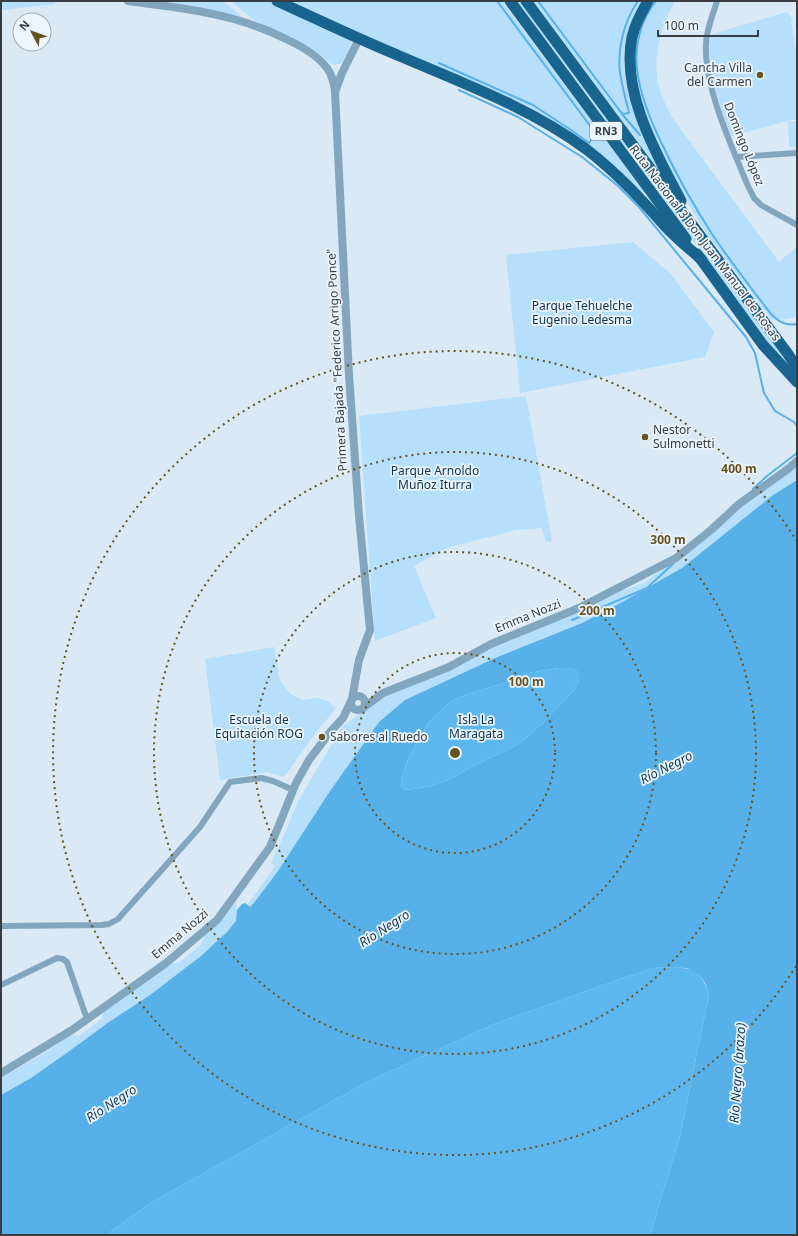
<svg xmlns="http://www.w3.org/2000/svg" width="798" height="1236" font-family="'Noto Sans',sans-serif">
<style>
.green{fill:#b6dffc}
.forest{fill:#5eb6ee}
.water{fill:#58b0e8;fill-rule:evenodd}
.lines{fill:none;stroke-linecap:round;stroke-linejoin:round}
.stream{stroke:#58b0e8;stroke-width:2}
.minor{stroke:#83a6bf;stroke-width:6}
.tertiary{stroke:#83a6bf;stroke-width:8}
.trunk{stroke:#18648e;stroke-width:11}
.ring{fill:none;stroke:#665321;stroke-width:2;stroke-dasharray:2 4}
.poi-dot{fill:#665321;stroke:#ebf5fd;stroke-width:1.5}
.labels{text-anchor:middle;stroke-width:3.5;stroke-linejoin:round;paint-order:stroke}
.shield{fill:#ebf5fd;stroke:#6d747a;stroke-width:1}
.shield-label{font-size:11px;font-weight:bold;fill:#373d42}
.poi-label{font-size:12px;fill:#373d42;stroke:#ebf5fd;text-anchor:start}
.street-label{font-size:12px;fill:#373d42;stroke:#ebf5fd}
.park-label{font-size:12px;fill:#0c334a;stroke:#ebf5fd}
.water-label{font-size:13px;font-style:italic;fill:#123850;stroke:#ebf5fd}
.centre{fill:#665321;stroke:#ebf5fd;stroke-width:2}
.ring-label{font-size:12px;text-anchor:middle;font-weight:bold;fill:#665321;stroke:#ebf5fd;stroke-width:3.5;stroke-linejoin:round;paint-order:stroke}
</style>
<rect width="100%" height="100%" fill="#d9e9f5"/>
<g class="green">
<path d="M1,1H54L55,4L1,10Z"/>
<path d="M158,1H223L241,16L240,17L187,5Z"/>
<path d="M231,1H268L274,3L351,38V46L342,63L335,65L332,64L317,52L304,44L255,21Z"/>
<path d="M283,1H502L644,191L641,193L589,147Z"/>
<path d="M515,1H521L787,360L785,362L781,360Z"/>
<path d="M533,1H643C638,14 628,34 625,47C618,84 648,143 663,176Z"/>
<path d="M652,1H675C660,28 650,63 661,94C664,102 669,111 673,119L779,262L797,246V315C789,321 780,319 771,319L708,236L692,210L674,177L649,124L638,92L634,70L637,31Z"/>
<path d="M787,12L793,20L791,21L797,54V119L791,120L731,136C722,110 703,61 712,34Z"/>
<path d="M788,121H797V147H789Z"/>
<path d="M633,242L670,273L714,332L705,357L520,393L506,255Z"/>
<path d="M526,396L552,541L546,542L542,528L516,530L446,548L414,566L436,618L375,641L359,416Z"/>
<path d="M797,464V480L773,495L682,568L624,601L582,623L495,658L405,700L379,722L330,791L278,871L253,904L250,907L247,906L275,866L271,863L283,837L298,801L342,727L385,695L490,648L574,614L619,592L645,582L709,533L763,488Z"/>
<path d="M274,647L280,680L290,694L303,700L318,698L327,701L336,708L315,734L284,777L268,772L220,780L205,659Z"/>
<path d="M236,902L237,910L236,921L227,932L201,956L150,995L109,1022L68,1052L31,1078L1,1095V1078L46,1052L71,1035L79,1036L102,1019L103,1011L171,963H179L201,945L204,936L219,922Z"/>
</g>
<g class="forest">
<path d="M558,668H570L577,671L579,675V680L575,689L543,723L520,743L513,747L473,766L448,780L432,786L406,790L402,787L401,781L408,759L419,738L430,721L450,702L465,695L504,683L528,673Z"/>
<path d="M658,967C685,968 700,964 709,995L679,1140L650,1235H106L152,1202L367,1082L494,1024L623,978Z"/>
</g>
<path class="water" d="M797,480V1235H650L679,1140L709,995L705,983L699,975L687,968L658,967L623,978L494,1024L367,1082L152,1202L106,1235H1V1095L31,1078L68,1052L109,1022L150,995L201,956L227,932L236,921L237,910L242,904L245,903L250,907L253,904L278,871L330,791L379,722L405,700L495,658L582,623L624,601L682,568L773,495ZM558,668H570L577,671L579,675V680L575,689L543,723L520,743L513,747L473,766L448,780L432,786L406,790L402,787L401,781L408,759L419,738L430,721L450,702L465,695L504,683L528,673Z"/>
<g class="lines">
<g class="stream">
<path d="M538,1L620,111L623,114L629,113C626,100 622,86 620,73C617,49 624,21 638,1"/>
<path d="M656,1C641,20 634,45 637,69C640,96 651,122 663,146C677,176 694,206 712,234C730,261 751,288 771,314C779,322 786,326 797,324"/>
<path d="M439,63L533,105L571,130L589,143L594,136V131L497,1"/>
<path d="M459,90L518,117L582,157L617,185L639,207L746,337L755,353L764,393L775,411L794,422L797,426"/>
<path d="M622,114L640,135"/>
<path d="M753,489L767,476L797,453"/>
<path d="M572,620L647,588L674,563"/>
</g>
<g class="minor">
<path d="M717,1C713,15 706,30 706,45C704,87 732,147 748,186L754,198L761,205L797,225"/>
<path d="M736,157L797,153"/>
<path d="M1,926L102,925L109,924L118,919L200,827L230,782L261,778L273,781L293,790"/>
<path d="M1,985L57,958L63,959L67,962L87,1019"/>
</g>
<g class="tertiary">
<path d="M128,1C183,8 238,14 288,40C303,47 317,55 327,68C332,75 334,83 335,91"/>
<circle cx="358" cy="703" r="7"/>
<path d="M352,699L359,660L370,630L359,516L349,375L335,92L342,73L359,39"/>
<path d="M363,708L383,693L449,667L491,644L579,608L676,558L711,530L739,504L788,469L797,461"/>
<path d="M1,1073L72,1030L166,963L217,920L270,847L296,783L309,760L331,731L343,718L351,701"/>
</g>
<g class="trunk">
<path d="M277,1C319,20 360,40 402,57C465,84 530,108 586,149C616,172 641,199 666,227C677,239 690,249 702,260"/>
<path d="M510,1L686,239"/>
<path d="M526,1L788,354L797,368"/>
<path d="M648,1C641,13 635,24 632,37C621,93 656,153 681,201"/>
<path d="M697,254L763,345L797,382"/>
</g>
</g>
<g class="ring">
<circle cx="455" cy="753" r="100"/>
<circle cx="455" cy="753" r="201"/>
<circle cx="455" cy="753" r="301"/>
<path d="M796 966A402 402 0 1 1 796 540"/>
</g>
<g class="poi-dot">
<circle cx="760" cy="75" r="4"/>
<circle cx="645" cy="437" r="4"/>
<circle cx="322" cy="737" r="4"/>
</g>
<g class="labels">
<rect class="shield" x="590" y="122" width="32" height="18" rx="3"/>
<g class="shield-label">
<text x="606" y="135">RN3</text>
</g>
<g class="poi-label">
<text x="752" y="72" text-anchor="end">Cancha Villa<tspan x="752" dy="14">del Carmen</tspan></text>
<text x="653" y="434">Nestor<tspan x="653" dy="14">Sulmonetti</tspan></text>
<text x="330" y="741">Sabores al Ruedo</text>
</g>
<g class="street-label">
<text transform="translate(744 144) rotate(68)" y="4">Domingo López</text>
<text transform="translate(705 243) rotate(53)" y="4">Ruta Nacional 3 Don Juan Manuel de Rosas</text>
<text transform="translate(337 360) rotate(-93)" y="4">Primera Bajada "Federico Arrigo Ponce"</text>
<text transform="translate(528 616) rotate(-22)" y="4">Emma Nozzi</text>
<text transform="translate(180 934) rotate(-40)" y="4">Emma Nozzi</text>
</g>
<g class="park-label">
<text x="582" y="310">Parque Tehuelche<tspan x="582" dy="14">Eugenio Ledesma</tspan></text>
<text x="435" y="475">Parque Arnoldo<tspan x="435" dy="14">Muñoz Iturra</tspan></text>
<text x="259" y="724">Escuela de<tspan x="259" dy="14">Equitación ROG</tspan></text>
<text x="476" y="724">Isla La<tspan x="476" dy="14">Maragata</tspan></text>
</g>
<g class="water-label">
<text transform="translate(666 767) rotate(-27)" y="5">Río Negro</text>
<text transform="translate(384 928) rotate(-33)" y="5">Río Negro</text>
<text transform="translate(737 1073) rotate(-86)" y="5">Río Negro (brazo)</text>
<text transform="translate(111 1103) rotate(-33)" y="5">Río Negro</text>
</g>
</g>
<circle cx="455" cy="753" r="6" class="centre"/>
<g class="ring-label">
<text x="739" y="473">400 m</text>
<text x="668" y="544">300 m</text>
<text x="597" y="615">200 m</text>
<text x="526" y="686">100 m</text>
</g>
<rect width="798" height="1236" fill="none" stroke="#373d42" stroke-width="4"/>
<g transform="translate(32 32) rotate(311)"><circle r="19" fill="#ebf5fd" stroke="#a3abb2"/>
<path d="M0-3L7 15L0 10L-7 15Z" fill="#665321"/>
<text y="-6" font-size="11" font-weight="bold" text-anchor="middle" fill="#373d42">N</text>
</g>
<path d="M658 30v6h100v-6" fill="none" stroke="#373d42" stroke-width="2"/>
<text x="664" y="30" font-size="12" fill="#373d42" stroke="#ebf5fd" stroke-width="3" paint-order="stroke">100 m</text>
</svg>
